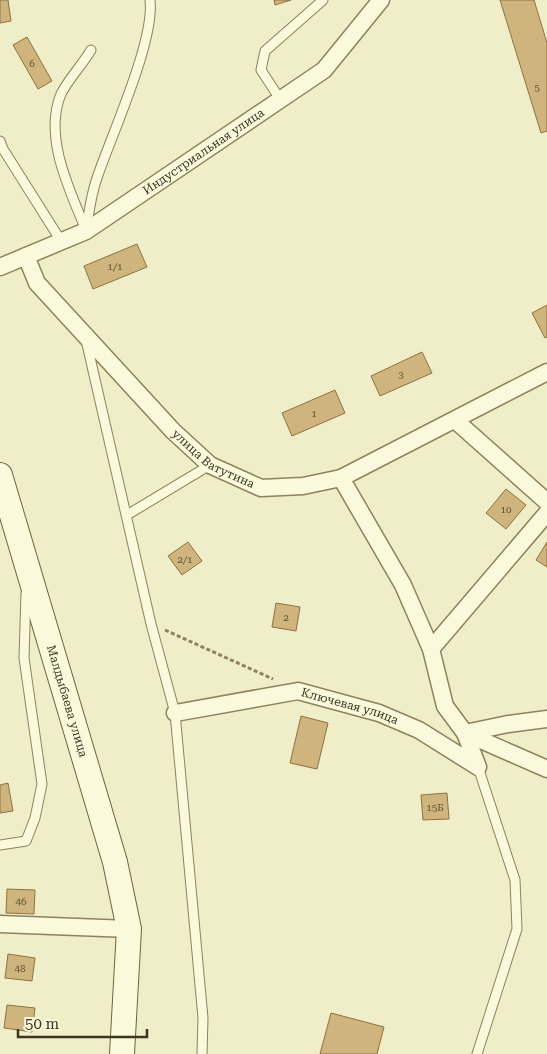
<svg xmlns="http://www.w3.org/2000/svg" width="547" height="1054" font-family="'Roboto Serif',serif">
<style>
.building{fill:#cfb47d;stroke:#8d7241}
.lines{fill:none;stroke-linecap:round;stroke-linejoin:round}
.lane-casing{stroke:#8d825c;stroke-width:11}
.street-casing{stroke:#8d825c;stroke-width:19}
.secondary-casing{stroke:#6f633f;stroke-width:26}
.path{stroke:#8d825c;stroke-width:3;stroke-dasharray:4 2.5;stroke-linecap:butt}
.lane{stroke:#faf9dc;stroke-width:9}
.street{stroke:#faf9dc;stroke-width:16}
.secondary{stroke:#faf9dc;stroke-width:24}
.labels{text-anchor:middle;stroke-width:4;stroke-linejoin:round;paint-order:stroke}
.number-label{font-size:10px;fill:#625537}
.street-label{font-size:12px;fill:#3d3520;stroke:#f7f6d8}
</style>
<rect width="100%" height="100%" fill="#f0eec8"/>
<g class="building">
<path d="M0,0H8L11,21L0,23Z"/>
<path d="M274,0H291L275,5Z"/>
<path d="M500,0H534L547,43V131L541,133Z"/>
<path d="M27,37L52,81L38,89L13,45Z"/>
<path d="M137,244L147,267L93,289L84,266Z"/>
<path d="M547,305V337L545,338L532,313Z"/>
<path d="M422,352L432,373L380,396L371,376Z"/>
<path d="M335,390L345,413L292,436L282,413Z"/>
<path d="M506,489L526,505L506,529L486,513Z"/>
<path d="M188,542L202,561L182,575L168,556Z"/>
<path d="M547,542V567L536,560Z"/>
<path d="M276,603L300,607L296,631L272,627Z"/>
<path d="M301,716L328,723L317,769L290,763Z"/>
<path d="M8,783L13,811L0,813V785Z"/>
<path d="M447,793L449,819L423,820L421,795Z"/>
<path d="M7,889L35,890L34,914L6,913Z"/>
<path d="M8,954L35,958L32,981L5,978Z"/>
<path d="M7,1005L35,1008L32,1032L4,1028Z"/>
<path d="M331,1013L384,1027L377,1054H320Z"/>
</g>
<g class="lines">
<defs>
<g id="lane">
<path d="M280,99L261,70L265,51L323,0"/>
<path d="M0,141L3,149L61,241"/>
<path d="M86,230C89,213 91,194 97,178C111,136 155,41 150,0"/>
<path d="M86,230C70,191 43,137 61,94C67,81 83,64 91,50"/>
<path d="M86,340L151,624L175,713L203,1018L202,1054"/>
<path d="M127,515L210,465"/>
<path d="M0,845L26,841L35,818L42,784L24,658L26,593"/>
<path d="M477,1054L517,929L515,880L478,767"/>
</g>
<g id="street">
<path id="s1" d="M26,256L37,283L173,431L210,465L261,488L303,486L341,478L547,372"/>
<path id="s2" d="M0,267L86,231L324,70L381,0"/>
<path d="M456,421L547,502"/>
<path d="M341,478L403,585L431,649"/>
<path d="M547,513L431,649L445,706L465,733L508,724L547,719"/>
<path id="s3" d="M175,713L298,691L379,713L419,730L478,767L465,733"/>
<path d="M465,733L547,769"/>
<path d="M0,924L129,929"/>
</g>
<g id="secondary">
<path id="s4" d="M0,475L115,862L129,929L122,1054"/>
</g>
</defs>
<use href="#lane" class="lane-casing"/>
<use href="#street" class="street-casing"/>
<use href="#secondary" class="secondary-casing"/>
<path class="path" d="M165,630L273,679"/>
<use href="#lane" class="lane"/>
<use href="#street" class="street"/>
<use href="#secondary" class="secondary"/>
</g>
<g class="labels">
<g class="number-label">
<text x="32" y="67">6</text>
<text x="537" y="91">5</text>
<text x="115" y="270">1/1</text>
<text x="401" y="378">3</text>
<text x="314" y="417">1</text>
<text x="506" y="513">10</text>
<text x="185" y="563">2/1</text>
<text x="286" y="621">2</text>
<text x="435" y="811">15Б</text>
<text x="21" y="905">46</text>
<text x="20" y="972">48</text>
</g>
<g class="street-label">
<text dy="4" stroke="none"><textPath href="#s2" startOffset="235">Индустриальная улица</textPath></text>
<text dy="4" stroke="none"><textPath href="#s1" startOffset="280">улица Ватутина</textPath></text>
<text dy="4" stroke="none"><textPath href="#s4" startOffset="236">Малдыбаева улица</textPath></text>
<text dy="4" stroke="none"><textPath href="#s3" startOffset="179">Ключевая улица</textPath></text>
</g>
</g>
<path d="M18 1029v8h129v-8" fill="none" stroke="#3d3520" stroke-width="2.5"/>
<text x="25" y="1029" font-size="15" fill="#3d3520" stroke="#f7f6d8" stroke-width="4" paint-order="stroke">50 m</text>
</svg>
